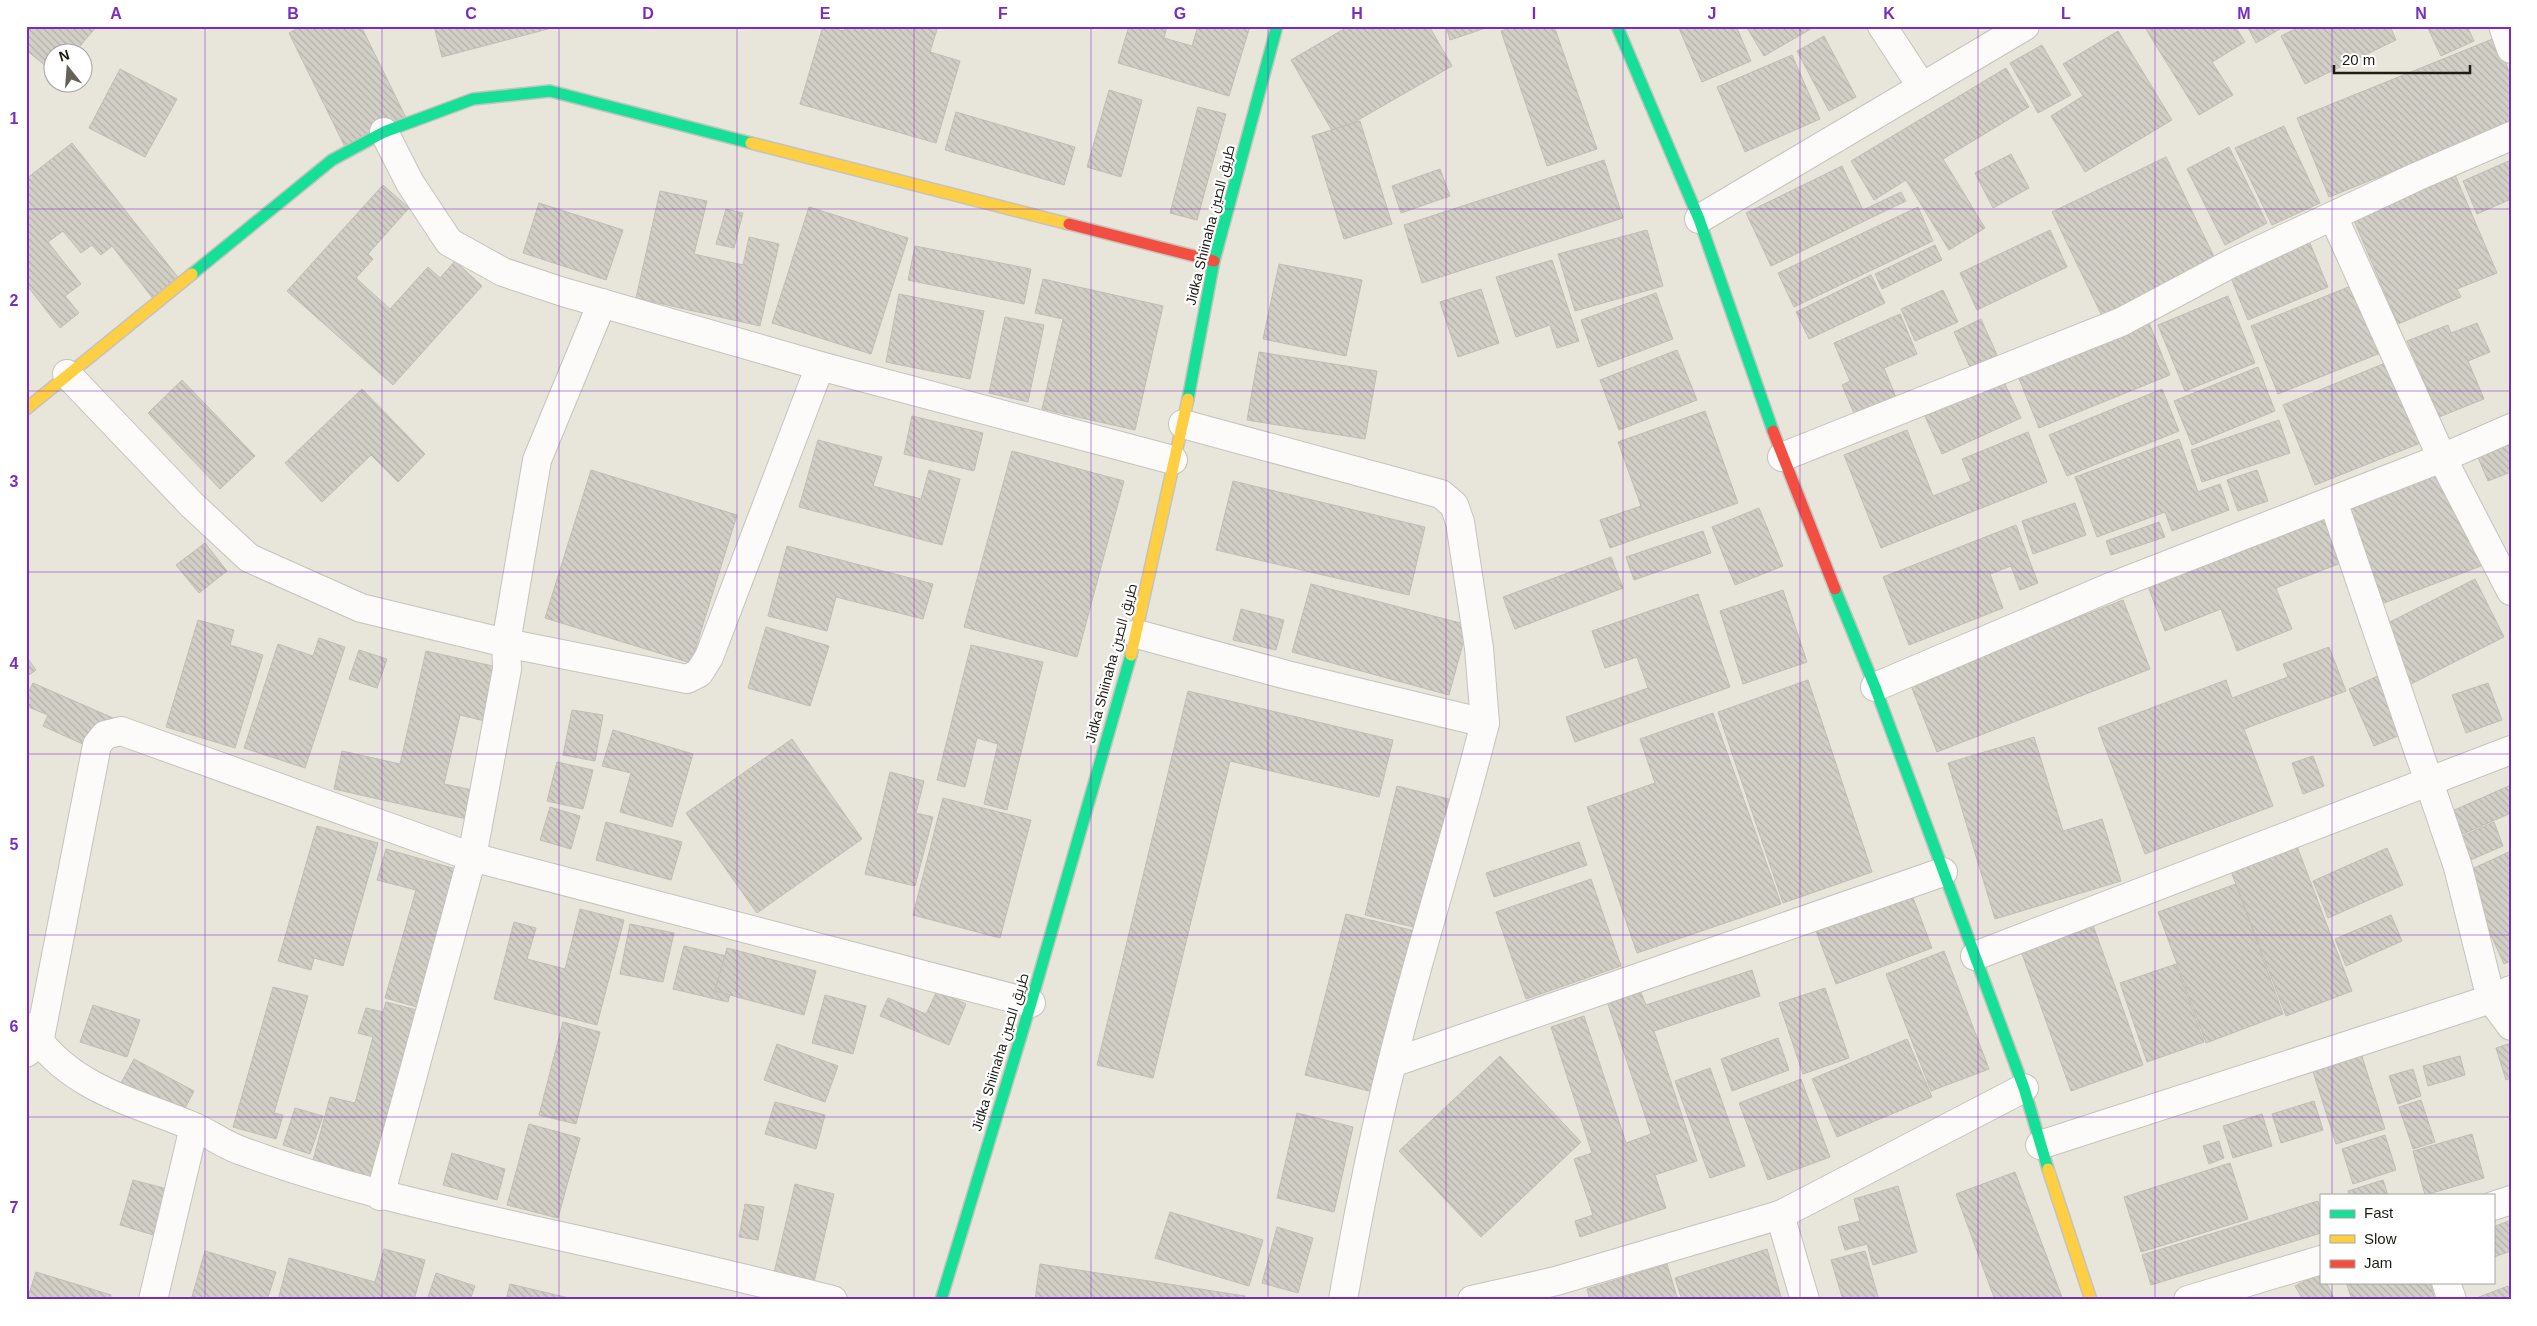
<svg xmlns="http://www.w3.org/2000/svg" width="2537" height="1326" font-family="Helvetica,Cairo,sans-serif">
<style>
.building{fill:url(#building-back-hatch);stroke:#c1bdb5}
.lines{fill:none;stroke-linecap:round;stroke-linejoin:round}
.street-casing{stroke:#c5c3bb;stroke-width:30}
.fast-casing{stroke:#c5c3bb;stroke-width:14}
.slow-casing{stroke:#c5c3bb;stroke-width:14}
.jam-casing{stroke:#c5c3bb;stroke-width:14}
.street{stroke:#fcfbfa;stroke-width:28}
.fast{stroke:#16e098;stroke-width:11}
.slow{stroke:#ffcf43;stroke-width:11}
.jam{stroke:#f24e42;stroke-width:11}
.grid{fill:none;stroke:#7b2cbf;stroke-width:1;stroke-opacity:0.55}
.labels{text-anchor:middle;stroke-width:4.5;stroke-linejoin:round;paint-order:stroke}
.street-label{font-size:14px;fill:#1d1b14;stroke:#fff}
.neatline{fill:none;stroke:#7b2cbf;stroke-width:2}
.grid-label{font-size:16px;text-anchor:middle;font-weight:bold;fill:#7b2cbf}
</style>
<defs>
<pattern id="building-back-hatch" width="6" height="6" patternUnits="userSpaceOnUse" patternTransform="scale(1.25)"><rect width="6" height="6" fill="#d2cfc7"/><path d="M-1 5l2 2M0 0l6 6M5-1l2 2" fill="none" stroke="#b4b1aa"/></pattern>
</defs>
<rect width="100%" height="100%" fill="#e8e6db"/>
<g class="building">
<path d="M26,26H97L75,52H52V71L26,50Z"/>
<path d="M302,26H361L410,126L349,155L289,33Z"/>
<path d="M434,26H559L442,57Z"/>
<path d="M823,26L844,31L846,26H938L930,52L960,61L936,143L800,104Z"/>
<path d="M1129,26H1167L1164,38L1192,46L1198,26H1250L1229,96L1118,63Z"/>
<path d="M1349,26H1429L1452,66L1334,134L1291,60Z"/>
<path d="M1446,26H1492L1450,40Z"/>
<path d="M1516,26H1554L1597,149L1547,166L1501,31Z"/>
<path d="M1678,26H1736L1751,61L1702,82Z"/>
<path d="M1746,26H1816L1764,56Z"/>
<path d="M2144,26H2235L2245,42L2212,62L2233,95L2199,115Z"/>
<path d="M2247,26H2285L2256,43Z"/>
<path d="M2301,26H2390L2396,40L2305,84L2281,36Z"/>
<path d="M2427,26H2467L2474,41L2441,56Z"/>
<path d="M2118,31L2172,120L2085,172L2051,116L2083,96L2063,64Z"/>
<path d="M1824,36L1856,97L1829,111L1797,51Z"/>
<path d="M2495,38L2511,76V124L2329,197L2297,118Z"/>
<path d="M2042,45L2071,95L2038,113L2010,63Z"/>
<path d="M1792,55L1820,119L1745,152L1717,87Z"/>
<path d="M2006,68L2029,107L1943,159L1985,228L1949,250L1906,180L1874,200L1851,161Z"/>
<path d="M120,69L177,99L145,157L89,128Z"/>
<path d="M1109,90L1142,100L1121,177L1087,167Z"/>
<path d="M1198,107L1226,114L1197,220L1170,213Z"/>
<path d="M956,112L1075,147L1064,185L945,150Z"/>
<path d="M1360,121L1392,224L1344,239L1312,136Z"/>
<path d="M2284,126L2320,203L2272,225L2235,148Z"/>
<path d="M72,143L181,281L155,301L112,246L101,255L92,245L81,253L63,231L48,242L81,284L65,296L79,313L60,328L26,284V179Z"/>
<path d="M2229,147L2267,223L2225,245L2187,169Z"/>
<path d="M2011,154L2029,188L1993,208L1975,173Z"/>
<path d="M2166,157L2217,263L2103,318L2052,212Z"/>
<path d="M1604,160L1623,218L1422,283L1404,225Z"/>
<path d="M2511,160V199L2477,214L2463,181Z"/>
<path d="M1842,166L1863,210L1901,192L1906,201L1771,266L1746,213Z"/>
<path d="M2452,168L2497,273L2457,289L2461,297L2398,324L2350,211Z"/>
<path d="M1440,169L1450,196L1401,213L1392,186Z"/>
<path d="M383,185L409,208L368,254L373,259L356,278L390,309L428,267L440,278L455,261L482,286L393,385L287,291Z"/>
<path d="M660,191L707,201L694,254L743,265L749,237L779,244L760,326L636,298Z"/>
<path d="M539,203L623,230L606,280L523,253Z"/>
<path d="M809,207L908,238L871,354L772,323Z"/>
<path d="M1918,207L1933,241L1794,307L1778,273Z"/>
<path d="M726,209L743,213L734,248L716,244Z"/>
<path d="M1647,230L1663,286L1575,311L1558,254Z"/>
<path d="M2050,230L2067,267L1977,310L1960,273Z"/>
<path d="M2307,236L2328,287L2248,320L2227,268Z"/>
<path d="M1935,245L1942,260L1882,289L1875,274Z"/>
<path d="M915,246L1031,269L1024,304L908,280Z"/>
<path d="M1552,260L1579,341L1557,348L1550,325L1516,337L1496,277Z"/>
<path d="M1279,264L1362,280L1346,356L1263,339Z"/>
<path d="M1871,275L1885,303L1809,339L1796,312Z"/>
<path d="M1043,279L1163,306L1135,430L1042,409L1063,319L1035,313Z"/>
<path d="M2356,284L2383,352L2278,394L2251,326Z"/>
<path d="M1481,289L1499,343L1458,357L1440,302Z"/>
<path d="M1943,290L1958,322L1915,341L1901,309Z"/>
<path d="M1656,293L1673,339L1598,367L1581,320Z"/>
<path d="M899,294L984,311L970,379L886,362Z"/>
<path d="M2228,296L2255,363L2185,391L2158,325Z"/>
<path d="M1900,314L1917,354L1884,368L1900,407L1859,425L1842,385L1850,381L1834,343Z"/>
<path d="M1005,317L1044,325L1028,402L989,393Z"/>
<path d="M1981,319L1997,355L1970,367L1954,332Z"/>
<path d="M2149,323L2170,375L2039,428L2018,376Z"/>
<path d="M2477,323L2490,352L2468,361L2484,399L2439,417L2407,341L2448,325L2451,333Z"/>
<path d="M1677,350L1697,400L1619,430L1600,380Z"/>
<path d="M1259,352L1377,371L1365,439L1247,420Z"/>
<path d="M2390,361L2423,442L2315,485L2283,405Z"/>
<path d="M2258,367L2275,411L2192,445L2174,401Z"/>
<path d="M2002,378L2021,418L1942,454L1924,414Z"/>
<path d="M182,380L255,456L220,489L148,413Z"/>
<path d="M362,389L425,454L398,482L371,455L322,502L285,463Z"/>
<path d="M2162,389L2179,431L2067,476L2049,435Z"/>
<path d="M1705,411L1738,503L1610,548L1600,520L1641,506L1618,442Z"/>
<path d="M912,416L983,433L974,471L904,454Z"/>
<path d="M2279,420L2290,453L2202,482L2191,450Z"/>
<path d="M1907,430L1933,496L1971,481L1962,459L2028,432L2047,482L1881,548L1844,455Z"/>
<path d="M2511,434V472L2488,481L2474,448Z"/>
<path d="M2179,439L2198,492L2220,484L2229,510L2172,531L2165,512L2097,537L2075,477Z"/>
<path d="M818,440L882,457L873,486L921,499L929,470L960,479L942,545L799,507Z"/>
<path d="M1012,451L1124,481L1077,657L964,627Z"/>
<path d="M2442,464L2481,566L2384,603L2345,502Z"/>
<path d="M591,470L737,515L691,663L545,618Z"/>
<path d="M2257,470L2268,501L2238,511L2227,480Z"/>
<path d="M1233,481L1425,527L1409,595L1216,550Z"/>
<path d="M2075,503L2086,535L2033,554L2022,521Z"/>
<path d="M1759,508L1783,566L1735,585L1712,527Z"/>
<path d="M2326,511L2346,561L2276,588L2292,629L2237,651L2221,609L2165,631L2146,581Z"/>
<path d="M2159,522L2165,537L2111,555L2106,541Z"/>
<path d="M2016,525L2038,583L2020,590L2011,566L1990,574L2003,608L1909,645L1883,577Z"/>
<path d="M1703,531L1711,553L1634,580L1626,557Z"/>
<path d="M205,543L227,571L199,593L176,565Z"/>
<path d="M787,546L933,584L923,619L836,597L827,631L768,616Z"/>
<path d="M1611,557L1623,588L1515,629L1503,597Z"/>
<path d="M2475,579L2504,637L2409,685L2380,627Z"/>
<path d="M1311,584L1468,625L1449,695L1292,652Z"/>
<path d="M1783,590L1807,662L1743,684L1720,611Z"/>
<path d="M1698,594L1730,687L1575,742L1566,717L1648,688L1637,657L1605,668L1592,631Z"/>
<path d="M2123,600L2150,669L1937,752L1910,683Z"/>
<path d="M1241,609L1284,620L1276,650L1233,640Z"/>
<path d="M198,620L234,630L230,645L263,655L235,748L166,727Z"/>
<path d="M766,627L829,646L810,706L748,688Z"/>
<path d="M319,638L345,647L305,768L244,748L278,644L313,656Z"/>
<path d="M971,645L1043,662L1007,810L984,804L998,744L977,738L965,787L937,780Z"/>
<path d="M2329,647L2346,691L2244,729L2273,806L2145,854L2098,728L2226,680L2232,698L2288,677L2283,664Z"/>
<path d="M359,650L387,659L377,688L349,679Z"/>
<path d="M426,651L506,669L493,723L460,715L444,784L487,793L480,822L334,789L342,751L400,764Z"/>
<path d="M26,656L36,670L26,677Z"/>
<path d="M2380,675L2405,733L2374,746L2349,689Z"/>
<path d="M1808,680L1872,872L1783,903L1718,712Z"/>
<path d="M33,683L113,718L98,751L43,726L48,715L26,706V697Z"/>
<path d="M2488,683L2502,720L2466,733L2452,695Z"/>
<path d="M1188,691L1393,740L1379,797L1230,761L1153,1078L1097,1065Z"/>
<path d="M572,710L603,715L595,761L563,755Z"/>
<path d="M1713,713L1781,904L1637,953L1587,807L1655,783L1640,739Z"/>
<path d="M613,730L693,754L672,827L620,812L631,773L602,766Z"/>
<path d="M2034,737L2063,831L2102,819L2121,881L1995,919L1948,763Z"/>
<path d="M792,739L862,839L757,913L686,813Z"/>
<path d="M2313,756L2324,786L2303,794L2292,763Z"/>
<path d="M557,762L593,770L583,809L547,801Z"/>
<path d="M890,772L924,781L916,813L933,817L915,886L865,874Z"/>
<path d="M2511,785V813L2463,834L2452,811Z"/>
<path d="M1397,786L1449,799L1417,928L1365,915Z"/>
<path d="M943,798L1031,820L1000,938L913,915Z"/>
<path d="M550,807L580,816L571,849L540,840Z"/>
<path d="M606,822L682,842L671,880L596,860Z"/>
<path d="M2494,822L2503,846L2468,861L2458,838Z"/>
<path d="M317,826L378,843L343,966L314,958L311,970L278,961Z"/>
<path d="M2295,841L2352,991L2286,1016L2229,866Z"/>
<path d="M1579,842L1587,865L1494,897L1486,873Z"/>
<path d="M2387,848L2403,885L2328,918L2313,881Z"/>
<path d="M386,849L463,871L424,1009L385,998L416,890L377,880Z"/>
<path d="M2511,851V961L2504,964L2463,873Z"/>
<path d="M1591,879L1621,966L1526,999L1496,912Z"/>
<path d="M2236,884L2283,1014L2206,1043L2158,912Z"/>
<path d="M1912,895L1932,948L1836,984L1816,931Z"/>
<path d="M580,909L624,920L597,1025L494,999L514,922L536,928L527,959L565,969Z"/>
<path d="M1346,914L1415,931L1373,1092L1305,1075Z"/>
<path d="M2391,915L2402,941L2346,966L2335,939Z"/>
<path d="M630,924L674,933L663,982L620,974Z"/>
<path d="M2093,925L2143,1065L2071,1091L2021,951Z"/>
<path d="M684,946L739,959L728,1002L673,989Z"/>
<path d="M727,948L816,971L804,1015L715,991Z"/>
<path d="M1944,951L1989,1069L1931,1091L1886,974Z"/>
<path d="M2176,964L2204,1042L2147,1062L2120,983Z"/>
<path d="M1752,970L1760,996L1654,1031L1697,1161L1655,1175L1666,1208L1580,1237L1575,1221L1593,1215L1574,1159L1592,1153L1551,1027L1584,1016L1626,1143L1651,1134L1607,1001L1640,990L1646,1005Z"/>
<path d="M273,987L308,996L274,1113L283,1115L276,1139L233,1127Z"/>
<path d="M1825,988L1849,1058L1803,1074L1779,1003Z"/>
<path d="M937,991L966,1004L949,1045L880,1016L888,998L926,1014Z"/>
<path d="M825,995L866,1006L853,1054L812,1043Z"/>
<path d="M386,1002L417,1010L388,1184L312,1164L330,1097L355,1103L373,1037L358,1033L366,1008L383,1012Z"/>
<path d="M93,1005L140,1020L127,1057L80,1042Z"/>
<path d="M563,1022L600,1032L576,1124L539,1115Z"/>
<path d="M1778,1038L1789,1070L1732,1091L1721,1059Z"/>
<path d="M1907,1039L1932,1097L1837,1137L1812,1079Z"/>
<path d="M2511,1043V1078L2506,1080L2496,1048Z"/>
<path d="M777,1044L838,1066L825,1102L764,1080Z"/>
<path d="M2358,1044L2385,1129L2336,1144L2309,1059Z"/>
<path d="M1500,1056L1581,1142L1481,1237L1399,1151Z"/>
<path d="M2460,1056L2465,1075L2428,1086L2423,1066Z"/>
<path d="M134,1059L194,1091L182,1114L121,1083Z"/>
<path d="M1710,1068L1745,1166L1710,1178L1675,1081Z"/>
<path d="M2413,1069L2421,1096L2398,1104L2389,1076Z"/>
<path d="M1801,1079L1830,1157L1768,1180L1739,1103Z"/>
<path d="M2421,1100L2435,1142L2413,1149L2399,1107Z"/>
<path d="M2314,1101L2323,1130L2281,1143L2272,1114Z"/>
<path d="M775,1102L825,1115L816,1149L765,1134Z"/>
<path d="M295,1108L323,1116L310,1154L283,1145Z"/>
<path d="M1297,1113L1353,1127L1334,1212L1277,1198Z"/>
<path d="M2262,1114L2272,1146L2233,1158L2223,1126Z"/>
<path d="M529,1124L580,1138L558,1218L507,1205Z"/>
<path d="M2472,1134L2484,1178L2425,1195L2413,1151Z"/>
<path d="M2385,1135L2396,1170L2353,1184L2342,1149Z"/>
<path d="M2219,1141L2224,1158L2209,1164L2203,1146Z"/>
<path d="M452,1153L505,1169L497,1200L443,1185Z"/>
<path d="M2230,1163L2248,1219L2141,1252L2124,1197Z"/>
<path d="M2015,1172L2063,1300H1995L1956,1194Z"/>
<path d="M133,1180L171,1190L157,1236L120,1225Z"/>
<path d="M2383,1180L2388,1195H2349L2348,1191Z"/>
<path d="M795,1184L834,1194L814,1282L774,1273Z"/>
<path d="M1898,1186L1917,1252L1873,1265L1867,1244L1845,1250L1838,1227L1860,1221L1854,1199Z"/>
<path d="M2318,1201L2321,1211V1233L2151,1285L2142,1255Z"/>
<path d="M745,1204L764,1207L758,1240L739,1237Z"/>
<path d="M1170,1212L1263,1240L1249,1286L1155,1258Z"/>
<path d="M2511,1220V1251L2494,1257L2493,1227Z"/>
<path d="M1277,1227L1313,1238L1298,1293L1262,1283Z"/>
<path d="M384,1249L425,1260L414,1300H278L289,1258L375,1282Z"/>
<path d="M1767,1249L1782,1300H1682L1675,1278Z"/>
<path d="M205,1251L276,1272L267,1300H191Z"/>
<path d="M1865,1251L1879,1300H1843L1831,1260Z"/>
<path d="M1040,1264L1245,1296L1244,1300H1035Z"/>
<path d="M1667,1264L1678,1300H1590L1587,1289Z"/>
<path d="M36,1272L111,1295L110,1300H27Z"/>
<path d="M436,1273L475,1286L470,1300H427Z"/>
<path d="M2321,1273V1282H2326L2335,1300H2303L2295,1286Z"/>
<path d="M2346,1282H2430L2435,1300H2352Z"/>
<path d="M510,1284L569,1298L506,1300Z"/>
<path d="M2508,1286L2511,1300H2471Z"/>
</g>
<g class="lines">
<defs>
<g id="street">
<path d="M1882,26L1922,87"/>
<path d="M2503,26L2511,49"/>
<path d="M384,132L410,183L449,242L503,272L563,292L820,366L1173,460"/>
<path d="M2333,216L2442,458L2511,591"/>
<path d="M1699,219L2025,26"/>
<path d="M67,374L192,505L249,558L361,608L506,643L687,679L699,673L709,657L820,366"/>
<path d="M1183,424L1441,494L1454,505L1460,522L1479,648L1485,723"/>
<path d="M1782,457L2121,322L2232,263L2416,177L2511,136"/>
<path d="M2333,501L2458,867L2491,999L2511,1026"/>
<path d="M1137,634L1287,675L1485,723C1456,837 1420,949 1392,1063C1372,1141 1357,1220 1343,1300"/>
<path d="M1875,687L2113,586L2442,458L2511,428"/>
<path d="M1975,956L2511,750"/>
<path d="M29,1027C68,1088 129,1100 192,1126C209,1133 224,1145 242,1151C344,1189 449,1211 555,1235C648,1255 741,1278 833,1300"/>
<path d="M26,1053L39,1043L97,745L105,735L121,731L472,857L1031,1003"/>
<path d="M1392,1063L1943,872"/>
<path d="M2040,1145L2491,999L2511,990"/>
<path d="M380,1196L472,857L507,669L506,643L537,460L602,303"/>
<path d="M2493,1206L2511,1200"/>
<path d="M1780,1215L1805,1300"/>
<path d="M2446,1282L2452,1300"/>
<path d="M153,1300L194,1127"/>
<path d="M1472,1300L1556,1281L1780,1215L2024,1088"/>
<path d="M2188,1300L2321,1260"/>
</g>
<g id="fast">
<path d="M1617,26L1699,219L1773,431"/>
<path d="M192,274L332,160L384,132L473,99L550,91L751,143"/>
<path d="M1188,399L1214,261L1277,26"/>
<path d="M1835,589L1875,687L2024,1088L2048,1169"/>
<path d="M941,1300L1031,1003L1131,655"/>
</g>
<g id="slow">
<path d="M751,143L1069,224"/>
<path d="M26,409L192,274"/>
<path d="M1131,655L1188,399"/>
<path d="M2048,1169L2091,1300"/>
</g>
<g id="jam">
<path d="M1069,224L1214,261"/>
<path d="M1773,431L1835,589"/>
</g>
</defs>
<use href="#street" class="street-casing"/>
<use href="#fast" class="fast-casing"/>
<use href="#slow" class="slow-casing"/>
<use href="#jam" class="jam-casing"/>
<use href="#street" class="street"/>
<use href="#fast" class="fast"/>
<use href="#slow" class="slow"/>
<use href="#jam" class="jam"/>
</g>
<path class="grid" d="M205,26V1300M382,26V1300M559,26V1300M737,26V1300M914,26V1300M1091,26V1300M1268,26V1300M1446,26V1300M1623,26V1300M1800,26V1300M1978,26V1300M2155,26V1300M2332,26V1195M26,209H2511M26,391H2511M26,572H2511M26,754H2511M26,935H2511M26,1117H2511M2332,1282V1300"/>
<g class="labels">
<g class="street-label">
<text transform="translate(1210 225) rotate(-76)" y="5">Jidka Shiinaha طريق الصين</text>
<text transform="translate(1111 663) rotate(-75)" y="5">Jidka Shiinaha طريق الصين</text>
<text transform="translate(1000 1052) rotate(-73)" y="5">Jidka Shiinaha طريق الصين</text>
</g>
</g>
<rect width="2537" height="1326" fill="none" stroke="#ffffff" stroke-width="55"/>
<rect x="2320" y="1194" width="175" height="90" fill="#ffffff" stroke="#a5a4a1"/>
<rect x="2330" y="1210" width="25" height="8" fill="#16e098" stroke="#a5a4a1"/>
<text x="2364" y="1218" font-size="15" fill="#1d1b14">Fast</text>
<rect x="2330" y="1235" width="25" height="8" fill="#ffcf43" stroke="#a5a4a1"/>
<text x="2364" y="1244" font-size="15" fill="#1d1b14">Slow</text>
<rect x="2330" y="1260" width="25" height="8" fill="#f24e42" stroke="#a5a4a1"/>
<text x="2364" y="1268" font-size="15" fill="#1d1b14">Jam</text>
<g transform="translate(68 68) rotate(343)"><circle r="24" fill="#ffffff" stroke="#a5a4a1"/>
<path d="M0-4L9 19L0 12L-9 19Z" fill="#64625a"/>
<text y="-8" font-size="14" font-weight="bold" text-anchor="middle" fill="#1d1b14">N</text>
</g>
<path d="M2334 65v8h136v-8" fill="none" stroke="#1d1b14" stroke-width="2.5"/>
<text x="2342" y="65" font-size="15" fill="#1d1b14" stroke="#ffffff" stroke-width="4" paint-order="stroke">20 m</text>
<rect x="28" y="28" width="2482" height="1270" class="neatline"/>
<g class="grid-label">
<text x="116" y="19">A</text>
<text x="293" y="19">B</text>
<text x="471" y="19">C</text>
<text x="648" y="19">D</text>
<text x="825" y="19">E</text>
<text x="1003" y="19">F</text>
<text x="1180" y="19">G</text>
<text x="1357" y="19">H</text>
<text x="1534" y="19">I</text>
<text x="1712" y="19">J</text>
<text x="1889" y="19">K</text>
<text x="2066" y="19">L</text>
<text x="2244" y="19">M</text>
<text x="2421" y="19">N</text>
<text x="14" y="124">1</text>
<text x="14" y="306">2</text>
<text x="14" y="487">3</text>
<text x="14" y="669">4</text>
<text x="14" y="850">5</text>
<text x="14" y="1032">6</text>
<text x="14" y="1213">7</text>
</g>
</svg>
